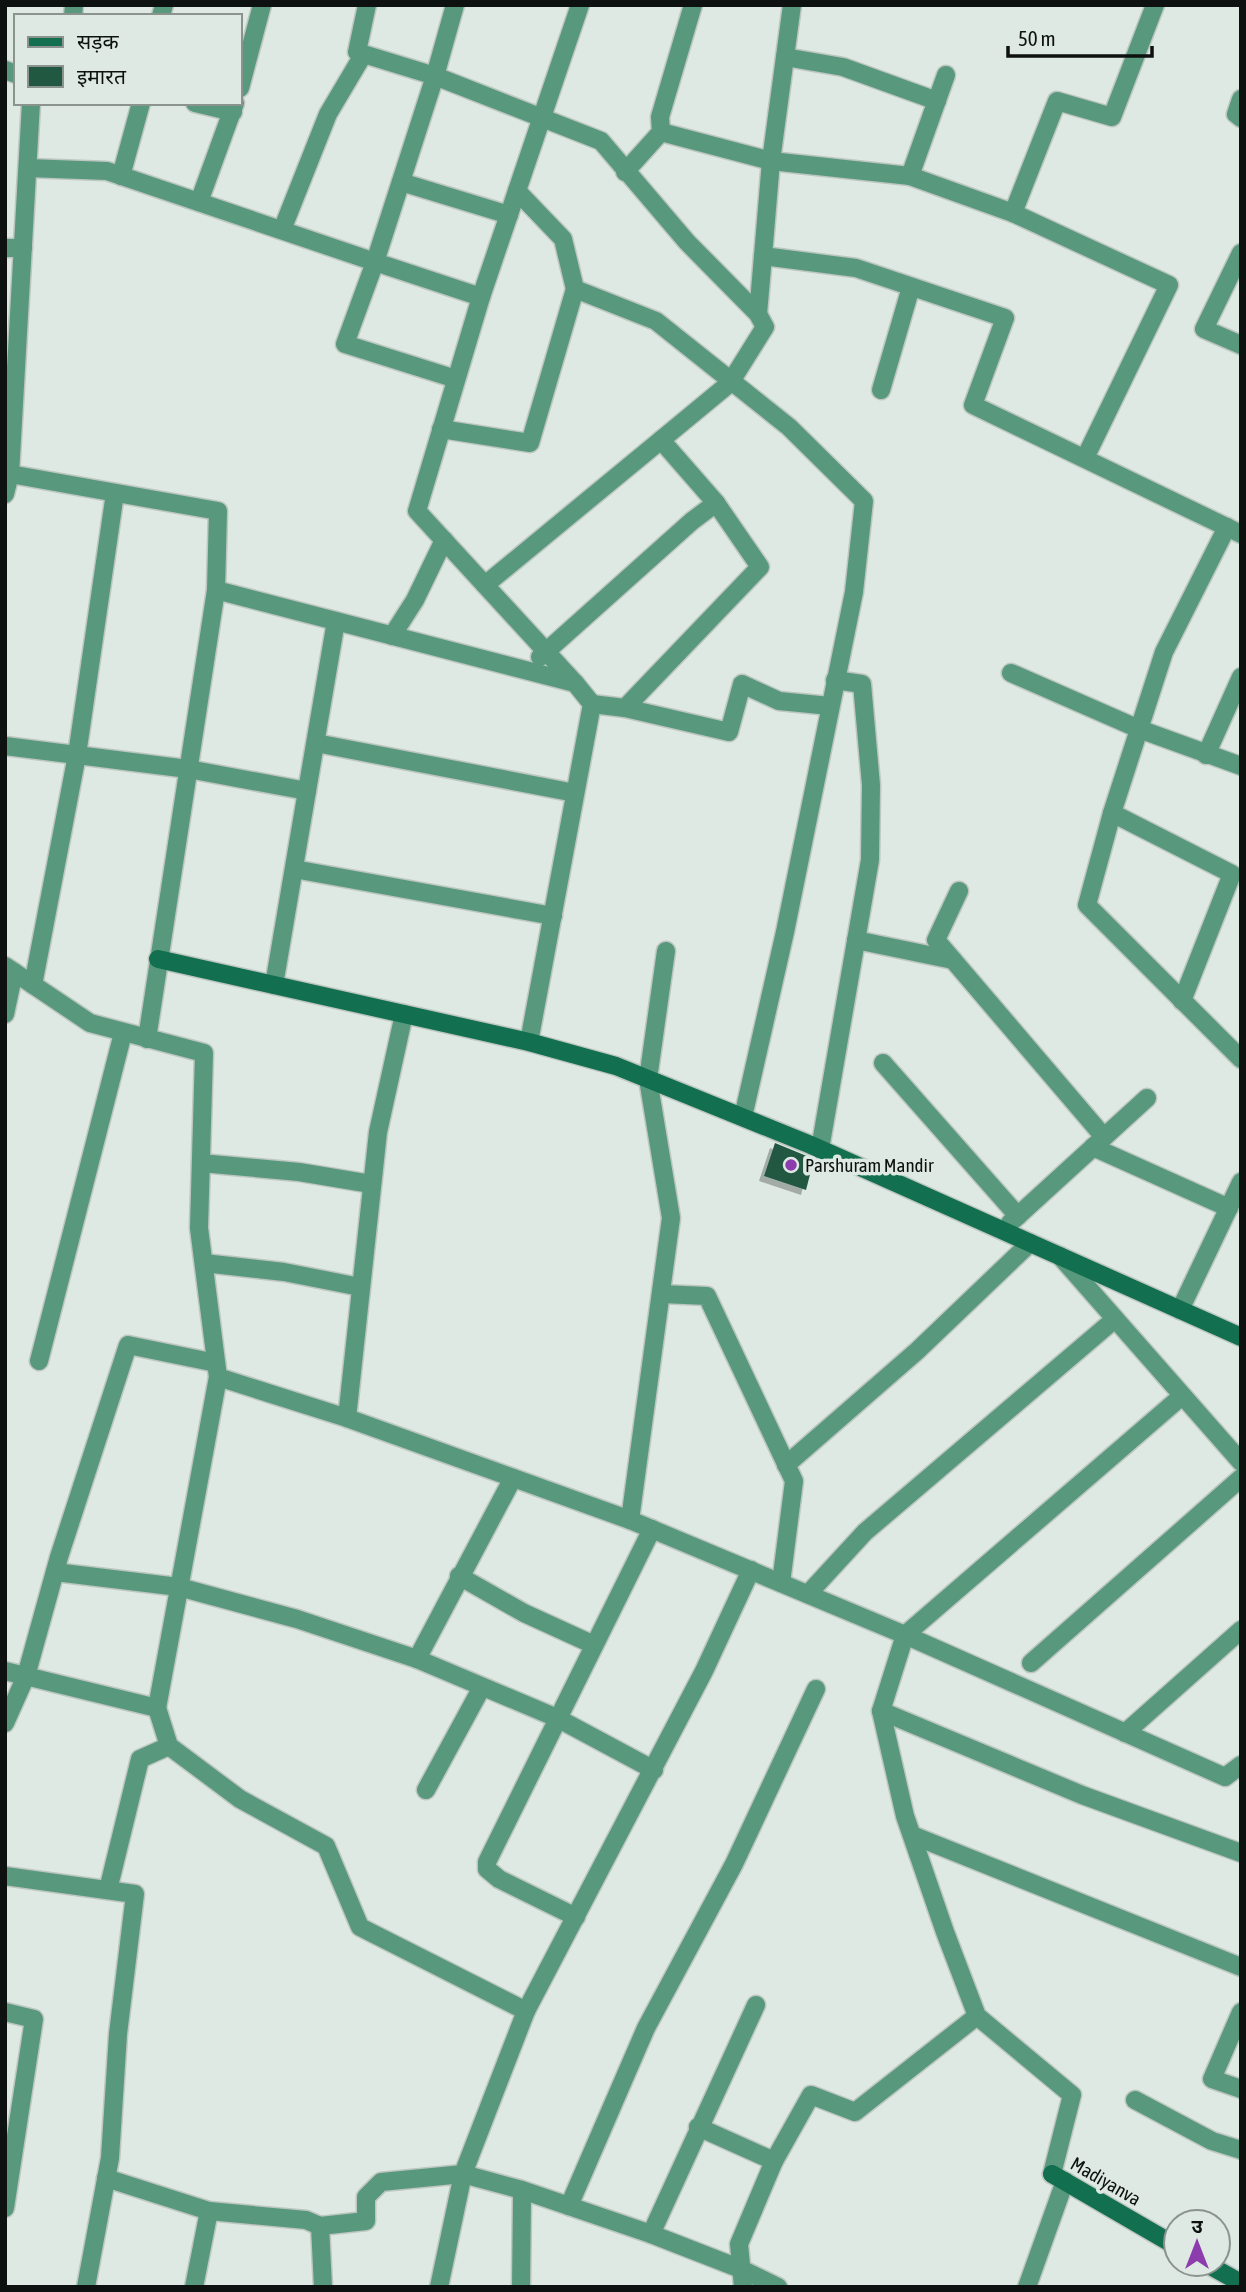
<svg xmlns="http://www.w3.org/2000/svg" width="1246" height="2292" font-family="'Asap Condensed','Noto Sans Devanagari',sans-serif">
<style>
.building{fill:#205842;filter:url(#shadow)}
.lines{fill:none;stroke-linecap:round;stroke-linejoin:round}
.street-casing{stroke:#bdc6c1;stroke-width:21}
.secondary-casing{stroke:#bdc6c1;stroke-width:21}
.street{stroke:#58997d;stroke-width:18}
.secondary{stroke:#126f50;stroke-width:18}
.poi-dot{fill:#8c3cac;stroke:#dee9e3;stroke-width:2.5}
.labels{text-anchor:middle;stroke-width:7;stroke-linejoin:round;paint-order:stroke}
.poi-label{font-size:19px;fill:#0d110f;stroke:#dee9e3;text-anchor:start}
.street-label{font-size:19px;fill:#0d110f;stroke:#dee9e3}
</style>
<defs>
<filter id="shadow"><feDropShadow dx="-5" dy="5" stdDeviation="0" flood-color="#0004"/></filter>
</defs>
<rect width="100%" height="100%" fill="#dee9e3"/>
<path class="building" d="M775,1143L814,1159L806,1190L764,1176Z"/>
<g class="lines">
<defs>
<g id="street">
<path d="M367,5L357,52L435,76L375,262L481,297"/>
<path d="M455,5L435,76L601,141L687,242L758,314"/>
<path d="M73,16L74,5"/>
<path d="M161,16L164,5"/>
<path d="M785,57L843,67L937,101"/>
<path d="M5,70L16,74"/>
<path d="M240,88L262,5"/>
<path d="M1241,99L1236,114L1241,118"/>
<path d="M195,103L233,112"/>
<path d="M661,132L771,161L910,176L1013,213L1169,285L1085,458"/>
<path d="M28,168L107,171L375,262L345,344L456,379"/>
<path d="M625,172L661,132L660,117L693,5"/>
<path d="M121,176L141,103"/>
<path d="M910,176L946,75"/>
<path d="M401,182L509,215"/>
<path d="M517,191L563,239L575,289L656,321L789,427L864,501L854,592L785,932L743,1117"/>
<path d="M199,202L235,103"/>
<path d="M1013,213L1057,101L1112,117L1155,5"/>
<path d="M282,230L328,114L363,55"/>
<path d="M5,248H23"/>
<path d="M1241,253L1204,329L1241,345"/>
<path d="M763,256L856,268L1005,318L973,405L1241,534"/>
<path d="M881,390L911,287"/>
<path d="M441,429L530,443L575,289"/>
<path d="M10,474L218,511L216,590L147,1039"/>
<path d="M5,494L10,474L31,103"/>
<path d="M1227,527L1164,652L1112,813L1087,905L1241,1059"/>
<path d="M485,585L661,440"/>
<path d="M216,590L575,683L592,704L529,1042"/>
<path d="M392,636L415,600L444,540"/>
<path d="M540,657L692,521L716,503"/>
<path d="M1011,673L1139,729L1241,766"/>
<path d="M575,683L417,511L481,297L580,5"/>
<path d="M592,704L625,708L760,567L716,503L661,440L730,383L765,327L758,314L763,256L771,161L792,5"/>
<path d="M625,708L729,732L742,684L779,701L830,706"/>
<path d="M316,743L575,793"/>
<path d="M5,746L188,769L307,791L336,621"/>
<path d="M1206,755L1241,677"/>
<path d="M1112,813L1232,874L1182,1001"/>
<path d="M294,869L553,916"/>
<path d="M959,891L936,940L1104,1137"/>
<path d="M856,940L953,960"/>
<path d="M666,951L648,1079L671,1218L630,1520L905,1635L881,1711L905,1816L945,1932L977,2016L1072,2095L1052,2174"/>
<path d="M5,966L90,1023L204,1053L199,1228L218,1377L157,1708L5,1671"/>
<path d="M33,985L77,755L115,493"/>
<path d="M274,985L307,791"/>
<path d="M5,1014L14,972"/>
<path d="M404,1014L378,1132L347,1418L630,1520"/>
<path d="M883,1063L1018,1216"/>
<path d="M1093,1147L1229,1208"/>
<path d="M820,1149L870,860L871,785L862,684L835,680"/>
<path d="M201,1163L299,1172L371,1184"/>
<path d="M1010,1223L1147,1098"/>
<path d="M1060,1256L1241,1462"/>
<path d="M204,1263L284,1272L360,1287"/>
<path d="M662,1294L707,1296L794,1481L781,1583"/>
<path d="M1180,1310L1241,1182"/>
<path d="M39,1361L123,1033"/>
<path d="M218,1377L347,1418"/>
<path d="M1182,1396L905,1635L1225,1777L1241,1765"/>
<path d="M786,1465L917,1351L1030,1243"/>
<path d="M55,1572L179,1587L297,1619L417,1659L557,1718L654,1770"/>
<path d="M459,1576L524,1613L594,1645"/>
<path d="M808,1594L865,1532L1115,1319"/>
<path d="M417,1659L513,1478"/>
<path d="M1031,1663L1241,1478"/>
<path d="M157,1708L169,1746L240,1799L326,1846L360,1927L526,2011L463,2174L439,2287"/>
<path d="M881,1711L1082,1795L1241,1853"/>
<path d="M5,1723L26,1676L59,1557L128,1345L216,1363"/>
<path d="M1125,1733L1241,1630"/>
<path d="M426,1790L482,1687"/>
<path d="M912,1835L1241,1967"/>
<path d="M5,1876L135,1894L118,2034L110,2158L86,2287"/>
<path d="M108,1890L140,1759L169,1746"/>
<path d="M576,1917L499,1879L487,1869V1862L652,1529"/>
<path d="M526,2011L704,1671L751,1570"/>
<path d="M5,2012L34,2019L5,2208"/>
<path d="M1241,2012L1212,2079L1241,2089"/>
<path d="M1135,2100L1212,2141L1241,2150"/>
<path d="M698,2127L774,2161"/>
<path d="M106,2178L209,2211L306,2220L320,2226L366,2221V2197L381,2182L463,2174L522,2190L651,2234L741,2269L778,2287"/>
<path d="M569,2206L646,2028L734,1864L816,1689"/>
<path d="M320,2226L323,2287"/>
<path d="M651,2234L756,2005"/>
<path d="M194,2287L209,2211"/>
<path d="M521,2287L522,2197"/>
<path d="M743,2287L739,2244L774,2161L811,2095L855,2112L977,2016"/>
<path d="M1027,2287L1065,2181"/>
</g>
<g id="secondary">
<path d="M158,959L529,1042L616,1066L811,1145L1241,1337"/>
<path d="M1052,2174L1176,2246"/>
<path d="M1207,2264L1241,2283"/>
</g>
</defs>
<use href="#street" class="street-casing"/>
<use href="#secondary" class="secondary-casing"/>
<use href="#street" class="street"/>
<use href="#secondary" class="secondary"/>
</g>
<circle class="poi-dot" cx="791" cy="1165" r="7"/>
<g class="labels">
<g class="poi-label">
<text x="805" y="1172">Parshuram Mandir</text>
</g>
<g class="street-label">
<text transform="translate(1106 2181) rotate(30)" y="7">Madiyanva</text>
</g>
</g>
<rect width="1246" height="2292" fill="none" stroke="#0d110f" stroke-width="14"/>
<rect x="14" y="14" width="228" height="91" fill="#dee9e3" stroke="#8a938e" stroke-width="2"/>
<rect x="28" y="37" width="35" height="10" fill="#126f50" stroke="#8a938e" stroke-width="2"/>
<text x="77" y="49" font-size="21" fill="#0d110f">सड़क</text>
<rect x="28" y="66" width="35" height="21" fill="#205842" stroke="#8a938e" stroke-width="2"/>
<text x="77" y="84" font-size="21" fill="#0d110f">इमारत</text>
<g transform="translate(1197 2243)"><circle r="33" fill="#dee9e3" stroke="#8a938e" stroke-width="2"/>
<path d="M0-5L12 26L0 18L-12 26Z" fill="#8c3cac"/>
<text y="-10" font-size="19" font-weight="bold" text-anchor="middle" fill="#0d110f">उ</text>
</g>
<path d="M1008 46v10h144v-10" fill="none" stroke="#0d110f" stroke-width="3.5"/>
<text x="1018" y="46" font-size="21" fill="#0d110f" stroke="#dee9e3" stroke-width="5" paint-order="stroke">50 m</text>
</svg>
